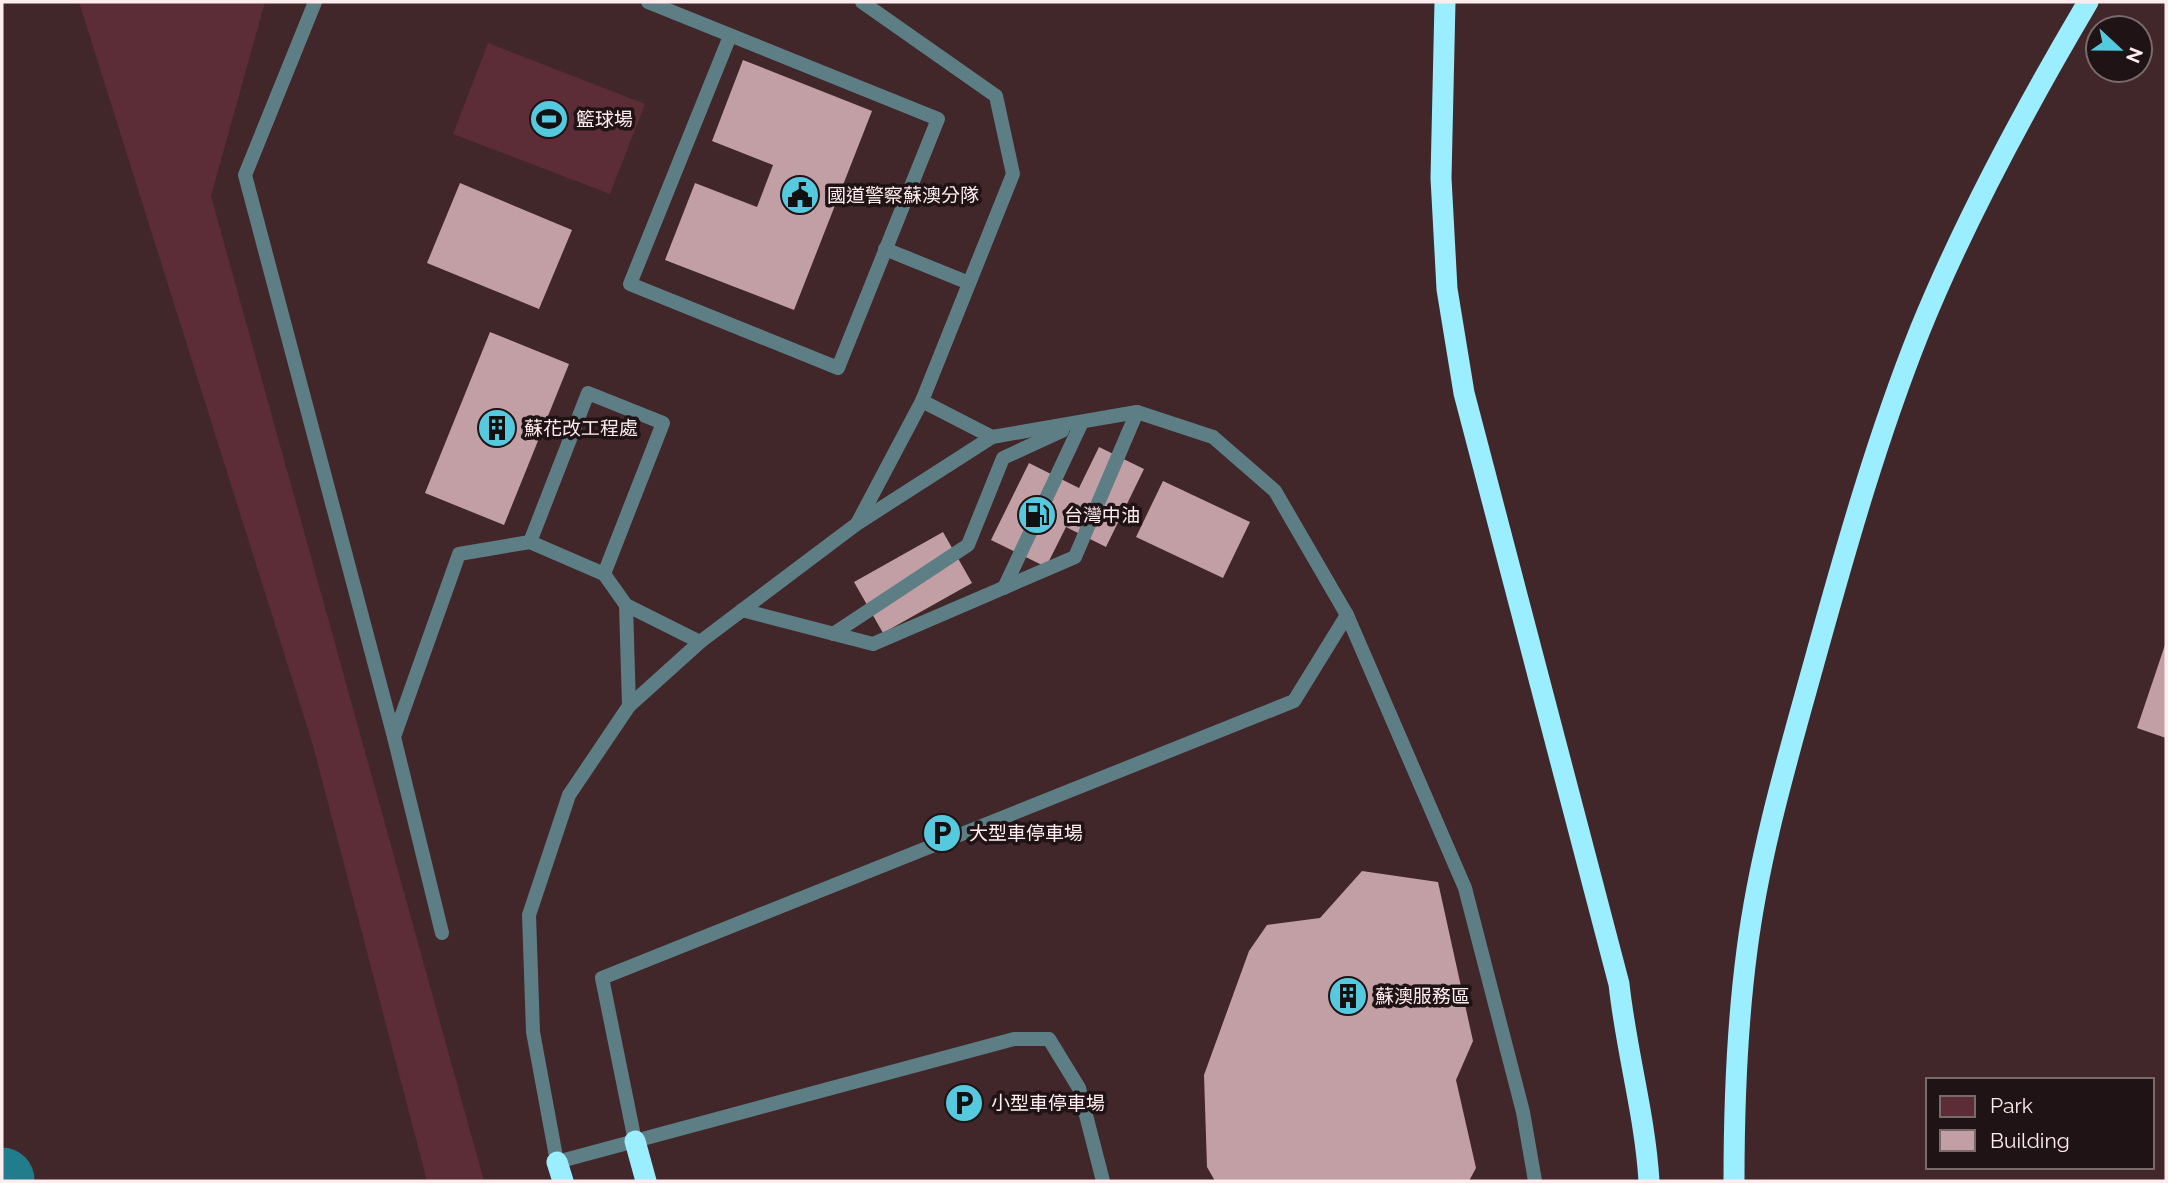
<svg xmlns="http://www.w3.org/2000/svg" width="2168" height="1183" font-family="Raleway,'Noto Sans TC',sans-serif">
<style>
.green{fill:#5c2d36}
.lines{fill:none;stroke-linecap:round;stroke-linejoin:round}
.river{stroke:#217c8b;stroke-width:65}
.building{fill:#c29fa4}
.service{stroke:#5e7e85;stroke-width:14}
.motorway{stroke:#9aeeff;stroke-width:21}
.labels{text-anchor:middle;stroke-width:7;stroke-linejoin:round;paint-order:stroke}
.poi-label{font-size:19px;fill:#ffecee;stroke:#1f1315;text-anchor:start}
</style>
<rect width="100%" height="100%" fill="#41262a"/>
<g class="green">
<path d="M79,2H265L211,196L484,1181H427L312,742Z"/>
<path d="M488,43L645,104L610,194L453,134Z"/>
</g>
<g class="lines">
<path class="river" d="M2,1180V1181"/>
</g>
<g class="building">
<path d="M743,60L872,111L794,310L665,260L695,183L757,207L773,165L712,141Z"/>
<path d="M460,183L572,230L539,309L427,263Z"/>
<path d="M490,332L569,364L504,525L425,493Z"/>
<path d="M1099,447L1144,469L1106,547L1066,527L1046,567L991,540L1029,463L1079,488Z"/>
<path d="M1163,481L1250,522L1223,578L1136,537Z"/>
<path d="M943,532L972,583L883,633L854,582Z"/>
<path d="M2166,642V738L2137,728Z"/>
<path d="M1362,871L1438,882L1473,1041L1456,1080L1476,1168L1469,1181H1215L1207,1167L1204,1075L1249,951L1267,925L1320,918Z"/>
</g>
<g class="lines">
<g class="service">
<path d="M315,2L245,175L394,737L442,933"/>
<path d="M648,2L938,119L838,368L630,284L730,36"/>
<path d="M885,249L969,283"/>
<path d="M922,401L992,437"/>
<path d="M858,522L922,401L1013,174L996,96L862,2"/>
<path d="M530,542L588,393L663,423L604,574"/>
<path d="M1004,588L1082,422"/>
<path d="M626,605L629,706"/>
<path d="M742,610L873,644L1075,557L1137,412"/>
<path d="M833,634L968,545L1003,458L1062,431"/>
<path d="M394,737L459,554L530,542L604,574L626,605L700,642"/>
<path d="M635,1141L602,978L1294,701L1347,615"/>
<path d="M1103,1181L1079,1088L1049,1039H1014L557,1162L533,1032L529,915L569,795L629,706L700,642L858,523L992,437L1137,412L1213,437L1275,491L1347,615L1465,888L1523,1112L1535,1181"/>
</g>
<g class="motorway">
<path d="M1445,2L1441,178L1447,289L1464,393L1619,984C1626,1050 1645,1115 1649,1181"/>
<path d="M635,1141L646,1181"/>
<path d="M557,1162L563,1181"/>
<path d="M1734,1181C1734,1105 1737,1026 1747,950C1760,849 1790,750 1817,652C1847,544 1878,435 1920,330C1966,217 2026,107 2088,2"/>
</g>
</g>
<defs>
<symbol id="stadium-disc" viewBox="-11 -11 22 22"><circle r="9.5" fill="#55cadf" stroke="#1f1315"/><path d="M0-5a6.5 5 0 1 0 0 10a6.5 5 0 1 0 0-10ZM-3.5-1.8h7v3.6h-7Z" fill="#111"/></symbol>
<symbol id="civic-disc" viewBox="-11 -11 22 22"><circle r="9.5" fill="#55cadf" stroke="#1f1315"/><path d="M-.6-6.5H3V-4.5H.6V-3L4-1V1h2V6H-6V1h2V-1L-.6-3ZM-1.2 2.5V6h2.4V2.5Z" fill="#111"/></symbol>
<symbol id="building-disc" viewBox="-11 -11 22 22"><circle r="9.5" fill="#55cadf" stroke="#1f1315"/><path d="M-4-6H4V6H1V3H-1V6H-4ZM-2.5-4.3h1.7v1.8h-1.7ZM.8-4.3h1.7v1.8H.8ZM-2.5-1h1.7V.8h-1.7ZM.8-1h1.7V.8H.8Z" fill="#111"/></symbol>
<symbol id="fuel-disc" viewBox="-11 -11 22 22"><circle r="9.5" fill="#55cadf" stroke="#1f1315"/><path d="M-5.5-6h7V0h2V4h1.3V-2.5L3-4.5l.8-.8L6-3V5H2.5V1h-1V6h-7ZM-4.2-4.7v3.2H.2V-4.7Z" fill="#111"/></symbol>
<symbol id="parking-disc" viewBox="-11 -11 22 22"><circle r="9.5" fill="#55cadf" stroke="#1f1315"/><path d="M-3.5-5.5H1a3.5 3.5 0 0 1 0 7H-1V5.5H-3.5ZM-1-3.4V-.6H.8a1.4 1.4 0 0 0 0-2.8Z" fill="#111"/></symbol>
</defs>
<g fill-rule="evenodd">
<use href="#stadium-disc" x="527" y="97" width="44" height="44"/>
<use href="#civic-disc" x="778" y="173" width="44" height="44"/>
<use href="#building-disc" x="475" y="406" width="44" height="44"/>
<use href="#fuel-disc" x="1015" y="493" width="44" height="44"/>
<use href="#parking-disc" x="920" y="811" width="44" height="44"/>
<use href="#building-disc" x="1326" y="974" width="44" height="44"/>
<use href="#parking-disc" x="942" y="1081" width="44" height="44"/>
</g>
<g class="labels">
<g class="poi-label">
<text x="576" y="126">籃球場</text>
<text x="827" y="202">國道警察蘇澳分隊</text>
<text x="524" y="435">蘇花改工程處</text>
<text x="1064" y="522">台灣中油</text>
<text x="969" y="840">大型車停車場</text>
<text x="1375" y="1003">蘇澳服務區</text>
<text x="991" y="1110">小型車停車場</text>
</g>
</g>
<rect width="2168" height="1183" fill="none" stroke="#ffecee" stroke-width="7"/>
<rect x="1926" y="1078" width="228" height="91" fill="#1f1315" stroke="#796a6c" stroke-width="2"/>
<rect x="1940" y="1096" width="35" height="21" fill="#5c2d36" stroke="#796a6c" stroke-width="2"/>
<text x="1990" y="1113" font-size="21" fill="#ffecee">Park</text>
<rect x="1940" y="1130" width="35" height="21" fill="#c29fa4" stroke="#796a6c" stroke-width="2"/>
<text x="1990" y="1148" font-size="21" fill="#ffecee">Building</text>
<g transform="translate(2119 49) rotate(112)"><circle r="33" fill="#1f1315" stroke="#796a6c" stroke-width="2"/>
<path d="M0-5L12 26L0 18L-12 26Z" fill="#55cadf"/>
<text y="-10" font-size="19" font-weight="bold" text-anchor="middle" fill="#ffecee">N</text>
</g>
</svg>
